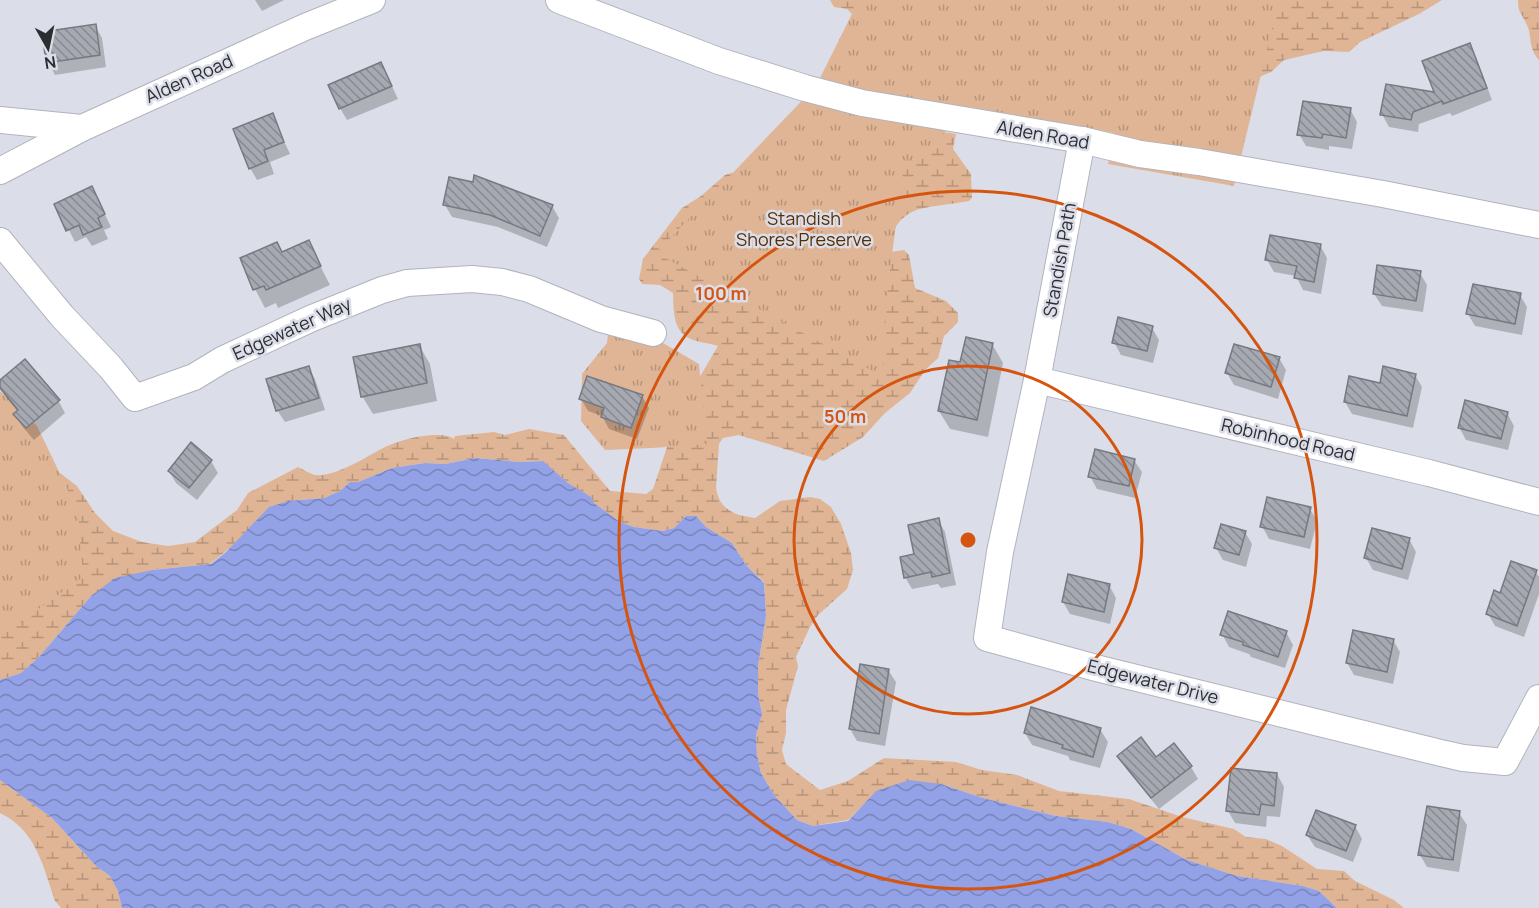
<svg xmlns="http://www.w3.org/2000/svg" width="1539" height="908" font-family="Manrope,sans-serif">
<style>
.wetland{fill:url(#wetland-marsh)}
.park{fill:url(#park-tufts)}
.water{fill:url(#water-waves)}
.shadow{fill:#0003}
.building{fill:url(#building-back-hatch);stroke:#777982;stroke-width:1.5}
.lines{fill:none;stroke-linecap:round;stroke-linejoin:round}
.minor-casing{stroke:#b1b3bd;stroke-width:28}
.minor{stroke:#fff;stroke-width:26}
.ring{fill:none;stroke:#d55510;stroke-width:3}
.labels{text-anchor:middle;stroke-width:5;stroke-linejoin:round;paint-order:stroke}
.street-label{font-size:18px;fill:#2c2d31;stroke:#dbdee8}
.park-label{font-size:18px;fill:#582f05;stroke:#dbdee8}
.centre{fill:#d55510;stroke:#dbdee8;stroke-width:3}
.ring-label{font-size:18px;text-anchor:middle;font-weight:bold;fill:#d55510;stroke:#dbdee8;stroke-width:5;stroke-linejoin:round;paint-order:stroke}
</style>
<defs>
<pattern id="wetland-marsh" width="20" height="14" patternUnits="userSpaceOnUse" patternTransform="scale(1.5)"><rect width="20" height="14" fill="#e0b595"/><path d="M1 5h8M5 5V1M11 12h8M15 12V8" fill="none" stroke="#b6947a"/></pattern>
<pattern id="park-tufts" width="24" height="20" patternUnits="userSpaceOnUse" patternTransform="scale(1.5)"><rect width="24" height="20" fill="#e0b595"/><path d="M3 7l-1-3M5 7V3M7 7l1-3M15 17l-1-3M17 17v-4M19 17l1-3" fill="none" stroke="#b6947a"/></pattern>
<pattern id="water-waves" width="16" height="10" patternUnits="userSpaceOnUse" patternTransform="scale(1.5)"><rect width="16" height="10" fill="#93a1e6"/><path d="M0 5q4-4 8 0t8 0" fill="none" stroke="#7884bb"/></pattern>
<pattern id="building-back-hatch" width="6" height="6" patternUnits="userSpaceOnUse" patternTransform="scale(1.5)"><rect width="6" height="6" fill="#a7a9b2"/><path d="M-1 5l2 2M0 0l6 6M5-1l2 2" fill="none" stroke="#888a91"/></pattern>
</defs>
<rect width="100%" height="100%" fill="#dbdee8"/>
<g class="wetland">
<path d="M830,0H1442L1419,14L1360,42L1349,52L1324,51L1284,60L1271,72L1245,83L875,38L847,9L834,7Z"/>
<path d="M1518,0H1539V60C1527,46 1533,36 1526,23C1521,12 1518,13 1518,0Z"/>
<path d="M920,128L956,134L953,149L971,174L972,198L969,201C956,204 922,206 912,212C898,219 887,236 891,252L904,250L909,255L915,288L946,301L958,313V322L944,336L938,358L925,370L910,393L885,413L863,437L824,461L739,435L723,438L719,444L716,488C720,511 735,515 755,518L780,501L810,497L820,499L831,507L841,524L851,553L853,570L847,589L818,615L810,627L796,657L798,666L786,710V733L782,750L786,764L820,790L848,781L884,758L956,762L982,770L1017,775L1059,791L1129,799L1182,817L1234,829L1246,837L1266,839L1282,846L1317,869L1344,871L1355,881L1394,900L1404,908H1337L1319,891L1303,886L1237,876L1187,860L1131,829L1108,822L1056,816L983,798L941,784L877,791L848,820L813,826L797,820L774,795L761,773L757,756L756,735L762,714L758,694V666L766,616L764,582L746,565L732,543L706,527L696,516H686L674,528L663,531L634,527L620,522L594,503L590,497L568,483L542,461L520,462L475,458L445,464L425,463L392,468L358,482H350L340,491L324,498L288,501L210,564L152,570L91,596L39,657L21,673L0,680V489L37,469L60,473L77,486L95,513L113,531L142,542L168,546L195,542L237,510L248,493L298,467C303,469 310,474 315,475C337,477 367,456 385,447C400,440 419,435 436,435C442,435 448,435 454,439L455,436L494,432L505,435L529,429L564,435L610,491L646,494L653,489L682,402L695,385L718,346C710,343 701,343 693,340C672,332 674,312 673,293L660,285L642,284L639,279L643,259L682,208L701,196L725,175L761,164Z"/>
<path d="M0,780L52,818L96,866L110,876L118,891L122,908H61L55,901C43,866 36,830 0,813Z"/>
</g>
<g class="park">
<path d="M859,0H1279L1234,186L1108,164L1114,133L970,107L903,173L888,284L882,376L656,253L816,86Z"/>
<path d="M609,325L656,339L699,364L707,444L652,448L605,450L581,421L582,374L607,343Z"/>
<path d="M0,391L37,426L78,511L83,577L0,637Z"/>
</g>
<path class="water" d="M475,458L520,462L543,461L568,483L591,497L594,503L620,522L634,527L663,531L674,528L686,516H696L706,527L732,543L746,565L764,583L766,616L758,666V694L762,714L756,735L757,756L761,773L774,795L797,820L813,826L848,821L876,791L909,780L941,784L983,798L1056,816L1108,822L1131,829L1187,860L1237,876L1303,886L1319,891L1337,908H122L118,891L110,876L96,866L52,818L0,780V680L21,673L39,657L91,596L115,578L152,570L211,564L226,552L269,507L288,501L324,498L340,491L350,482H358L392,468L425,463L445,464Z"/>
<g class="shadow">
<path d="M255,0H284L262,11Z"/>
<path d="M95,26L102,38L106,67L55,75L48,62Z"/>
<path d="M1469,45L1476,57L1492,100L1452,116L1450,113L1419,124L1418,132L1389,127L1382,114L1436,94Z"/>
<path d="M381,63L398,99L347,120L340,108Z"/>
<path d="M1350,109L1357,122L1352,149L1329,146V150L1306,146L1299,134Z"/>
<path d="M272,115L290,154L270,162L274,174L257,180L250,168Z"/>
<path d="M92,188L111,227L104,230L108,239L92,246L86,237L75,242L56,204Z"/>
<path d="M445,205L552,206L559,218L547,247L498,227L452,217Z"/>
<path d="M308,242L330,285L278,308L276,303L265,308L255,289L282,254Z"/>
<path d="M1320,245L1327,258L1321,294L1303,290L1296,276L1274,272L1267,260Z"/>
<path d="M1420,273L1427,285L1423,312L1382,306L1374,294Z"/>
<path d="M1520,295L1527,307L1522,335L1475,326L1468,314Z"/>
<path d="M1152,328L1159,340L1153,363L1121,355L1114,342Z"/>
<path d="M992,344L1003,363L988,437L950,429L939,411L962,364Z"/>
<path d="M419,345L430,364L437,401L373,414L362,396Z"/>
<path d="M1279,358L1286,370L1278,399L1234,385L1227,373Z"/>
<path d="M308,367L315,379L325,410L285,422L277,410Z"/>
<path d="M1415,375L1422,387L1413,428L1352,414L1345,402L1381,385Z"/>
<path d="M0,382L58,400L65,413L34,440L22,426L15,414L18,412L5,396L0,387Z"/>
<path d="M642,396L649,408L637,439L609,429L602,416L588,411L581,399Z"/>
<path d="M1507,413L1514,426L1508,450L1466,440L1459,427Z"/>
<path d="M1134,460L1142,472L1135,498L1097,489L1090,476Z"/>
<path d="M211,461L218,473L197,500L176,483L169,471Z"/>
<path d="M1310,509L1317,521L1310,549L1269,539L1262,526Z"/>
<path d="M938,520L945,532L956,585L941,588L938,584L912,589L905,577Z"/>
<path d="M1245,532L1252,544L1246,567L1223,560L1216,548Z"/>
<path d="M1409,539L1416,552L1408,580L1373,570L1366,558Z"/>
<path d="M1536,572L1539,577V594L1524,637L1495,626L1488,614Z"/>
<path d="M1109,585L1116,598L1110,624L1070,614L1063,602Z"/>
<path d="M1286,632L1293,645L1285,668L1251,657L1249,654L1229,647L1222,634Z"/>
<path d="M1393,640L1400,652L1393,684L1354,675L1347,663Z"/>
<path d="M888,670L896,682L885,746L857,741L850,729Z"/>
<path d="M1100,729L1108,742L1100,768L1070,760L1068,756L1032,745L1025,733Z"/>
<path d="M1119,756L1156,759L1191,767L1198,779L1159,809L1126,768Z"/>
<path d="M1277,774L1284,787L1280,817L1267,816L1266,827L1235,823L1228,811Z"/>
<path d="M1459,813L1467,825L1459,872L1427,867L1420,855Z"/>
<path d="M1355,826L1362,839L1353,862L1315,847L1307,835Z"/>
</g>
<g class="building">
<path d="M96,24L100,55L46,63L42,32Z"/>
<path d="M1470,43L1487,88L1443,104L1442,101L1413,112L1411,120L1380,115L1386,84L1434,92L1422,61Z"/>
<path d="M381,62L392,86L339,109L328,85Z"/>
<path d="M1303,101L1351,108L1346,138L1323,134L1322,138L1297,135Z"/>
<path d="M273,113L284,142L264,150L268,161L249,169L233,129Z"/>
<path d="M474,175L553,205L540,236L490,215L443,205L449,177L473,182Z"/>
<path d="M92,186L105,214L98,218L102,227L83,235L79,225L66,231L54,204Z"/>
<path d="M1270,235L1321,244L1314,282L1294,278L1297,266L1265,260Z"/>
<path d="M309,240L321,266L266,290L264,286L253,290L240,258L277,242L282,252Z"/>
<path d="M1377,265L1421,271L1416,301L1373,294Z"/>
<path d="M1473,284L1521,293L1515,324L1466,314Z"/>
<path d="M1118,317L1153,326L1147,351L1112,343Z"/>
<path d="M966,337L993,343L977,420L938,411L949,360L960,362Z"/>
<path d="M420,344L427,383L361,397L353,357Z"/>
<path d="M1234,344L1280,357L1271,387L1225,373Z"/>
<path d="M25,359L60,400L26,428L13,414L18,410L0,388V380Z"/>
<path d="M309,366L319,398L276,411L266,379Z"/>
<path d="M1383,366L1416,374L1407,416L1344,402L1349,376L1380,383Z"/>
<path d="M587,376L643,395L631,428L601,417L604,408L579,399Z"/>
<path d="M1465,400L1508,412L1501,439L1458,428Z"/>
<path d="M191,442L212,460L189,488L168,471Z"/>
<path d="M1095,449L1135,459L1129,486L1088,477Z"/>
<path d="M1267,497L1311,507L1304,537L1260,527Z"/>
<path d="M939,518L950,573L932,577L931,572L904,578L900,557L914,554L908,525Z"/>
<path d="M1221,524L1246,531L1239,555L1214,548Z"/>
<path d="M1372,528L1410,538L1402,569L1364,558Z"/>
<path d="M1511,561L1537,570L1517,626L1486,614L1494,590L1500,593Z"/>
<path d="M1068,574L1110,584L1104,612L1062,602Z"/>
<path d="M1228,611L1287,631L1278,657L1243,645V642L1220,635Z"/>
<path d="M1353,630L1394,639L1387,672L1346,663Z"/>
<path d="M860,664L889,669L879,734L849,729Z"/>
<path d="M1031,707L1101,728L1093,757L1062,748L1063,745L1024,733Z"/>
<path d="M1141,737L1156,757L1174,743L1192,766L1151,798L1117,756Z"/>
<path d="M1231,768L1277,773L1274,806L1261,804L1259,815L1226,811Z"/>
<path d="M1427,806L1460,811L1453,860L1418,855Z"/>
<path d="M1316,810L1356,825L1346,851L1306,835Z"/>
</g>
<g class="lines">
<defs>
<g id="minor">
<path d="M559,0L719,61L805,88L862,103L1082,140L1140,154L1199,162L1383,194L1539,225"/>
<path d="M0,120L82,128L305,27L372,0"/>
<path d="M1082,140L1037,380L1000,552L987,638L1100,669L1441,753L1463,758L1505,762L1539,698"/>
<path d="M0,171L82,128"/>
<path d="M0,241L62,316L111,368L135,398L194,377L222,360L310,319L382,290L407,283L472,279L502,282L529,289L601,319L653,333"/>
<path d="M1037,380L1429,473L1539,502"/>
</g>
</defs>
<use href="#minor" class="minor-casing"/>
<use href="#minor" class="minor"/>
</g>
<g class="ring">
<circle cx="968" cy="540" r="174"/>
<circle cx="968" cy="540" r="349"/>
</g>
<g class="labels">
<g class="street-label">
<text transform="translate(189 79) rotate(-24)" y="6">Alden Road</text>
<text transform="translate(1043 135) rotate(10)" y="6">Alden Road</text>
<text transform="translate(1060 260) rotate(-80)" y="6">Standish Path</text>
<text transform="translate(292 329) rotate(-24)" y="6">Edgewater Way</text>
<text transform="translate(1288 440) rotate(13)" y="6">Robinhood Road</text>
<text transform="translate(1153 682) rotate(14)" y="6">Edgewater Drive</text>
</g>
<g class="park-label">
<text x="804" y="225">Standish<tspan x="804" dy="21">Shores Preserve</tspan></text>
</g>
</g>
<circle cx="968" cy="540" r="9" class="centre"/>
<g class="ring-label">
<text x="721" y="300">100 m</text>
<text x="845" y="423">50 m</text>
</g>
<g transform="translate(48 48) rotate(171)" stroke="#dbdee8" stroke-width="4.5" paint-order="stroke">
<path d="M0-4.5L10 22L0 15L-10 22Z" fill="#2c2d31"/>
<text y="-9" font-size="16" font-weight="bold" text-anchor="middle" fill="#2c2d31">N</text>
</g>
</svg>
